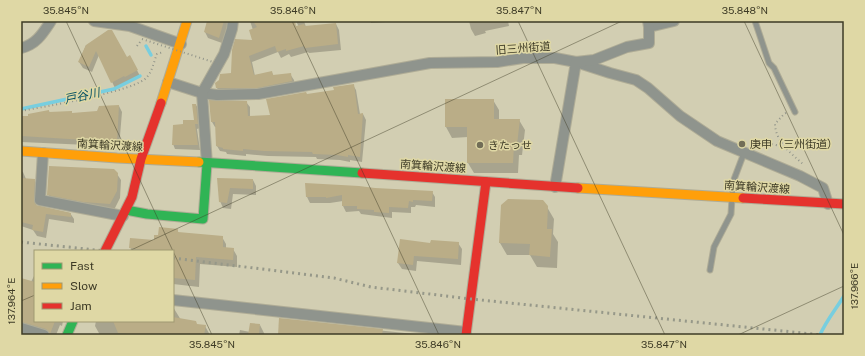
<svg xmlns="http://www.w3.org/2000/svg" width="865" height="356" font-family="'Public Sans','Noto Sans JP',sans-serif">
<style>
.shadow{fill:#0003}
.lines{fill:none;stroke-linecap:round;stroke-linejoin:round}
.stream{stroke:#78cedf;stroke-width:3.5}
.building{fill:#baad87}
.lane-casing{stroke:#afac96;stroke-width:7}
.street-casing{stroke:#afac96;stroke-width:12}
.fast-casing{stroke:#afac96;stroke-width:11}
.slow-casing{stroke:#afac96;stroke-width:11}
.jam-casing{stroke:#afac96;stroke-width:11}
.path{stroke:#92958a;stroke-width:2;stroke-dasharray:1 3;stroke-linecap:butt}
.lane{stroke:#8f948d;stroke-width:5}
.street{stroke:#8f948d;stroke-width:10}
.fast{stroke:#30b455;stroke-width:9}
.slow{stroke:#ff9f0a;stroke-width:9}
.jam{stroke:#e5322d;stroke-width:9}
.rail{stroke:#969889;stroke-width:3;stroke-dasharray:2 4;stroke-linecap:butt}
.path-bridge{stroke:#92958a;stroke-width:2;stroke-dasharray:1 3;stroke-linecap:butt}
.ticks{fill:none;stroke:#3e3b26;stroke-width:1;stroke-opacity:0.45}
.poi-dot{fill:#726e57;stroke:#dfd8a5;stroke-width:1.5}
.labels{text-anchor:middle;stroke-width:3;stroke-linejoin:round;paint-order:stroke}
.street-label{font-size:11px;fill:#3e3b26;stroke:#dfd8a5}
.poi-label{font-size:11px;fill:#3e3b26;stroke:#dfd8a5;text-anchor:start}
.water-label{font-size:12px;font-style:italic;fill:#065164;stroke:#dfd8a5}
.neatline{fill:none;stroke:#3e3b26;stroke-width:1.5}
.ticks-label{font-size:10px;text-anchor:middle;fill:#3e3b26}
</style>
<rect width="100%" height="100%" fill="#d2ceb2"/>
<g class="shadow">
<path d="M208,21H229L222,43L208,38L205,32Z"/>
<path d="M250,21H271L299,27L296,21H304L306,27L336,24L339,30L341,50L309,53L308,52L291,57L289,54L281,58L278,52L252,62L255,76L272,73L274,76L290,74L294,80L295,87L220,94L217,88L232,74L254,41L253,30Z"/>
<path d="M370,21H386V22L371,23Z"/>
<path d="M416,21H440L416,22Z"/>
<path d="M469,21H508L509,26L485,31L486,33L475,36L471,29Z"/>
<path d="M86,45L127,58L130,57L140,76L115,88L99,55L92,72L83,68L79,62Z"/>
<path d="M353,85L356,90L360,114H363L366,120L362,162L350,160V162L340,160L317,159L316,157L268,156L246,154V156L227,154L226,152L220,151L217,146L216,127H215L212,122L246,102L250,107V117L271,116L307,95L335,91Z"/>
<path d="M446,100H493L499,110V120H519L525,130L522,155H519L518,173H474L468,163V137L452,138L446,127Z"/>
<path d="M196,105L199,110L200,128L197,129L200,150L175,149L173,144L184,124L195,121Z"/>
<path d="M119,106L122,112L119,148L88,144V145L21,142V117H29L49,111L50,113L71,112L73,114L98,112Z"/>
<path d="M21,171L23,172L26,179L34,180L38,186L36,206L70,213L74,219V223L49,219L46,238L37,236L33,230L21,226Z"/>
<path d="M117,174L121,180L120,198L114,210L51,200L48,194Z"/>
<path d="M219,179L253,180L256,186V195L233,194L231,209L223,208L220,201Z"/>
<path d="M375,189L432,192L435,197V207L416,205L415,207H411V213L392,212V218L361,214L359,211L346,212L343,206V201L330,203H310L307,197Z"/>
<path d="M502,205L547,207L554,219L553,234L558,242L557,268L537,267L530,255H507L500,243Z"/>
<path d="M177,230L179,233L222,237L226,244V248L233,249L237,256V267L200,264L199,287L173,284V251H132L130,247L155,241L159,236Z"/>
<path d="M458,243L462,249L461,265L417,261L416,271L402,269L398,263L431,245Z"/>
<path d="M35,274V321H63L62,326L60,325L56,335L21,331V279L31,282Z"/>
<path d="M173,307L181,320L198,325L205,326L210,335H100L95,326L96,321H173Z"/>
<path d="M280,320L424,335H279Z"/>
<path d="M260,325L265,335H239L240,330L250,332Z"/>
</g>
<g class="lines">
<g class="stream">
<path d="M146,46L151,55"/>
<path d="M21,109L114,89L140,76"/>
<path d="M820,335C826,321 836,309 844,296"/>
</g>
</g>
<g class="building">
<path d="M207,21H224L219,38L204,32Z"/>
<path d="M253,21H295L296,26L304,24L305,26L336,23L338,44L305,48L304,46L286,51V49L277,52L275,46L249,56L254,75L272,71L273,75L291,73L292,81L257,88H216L215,83L219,80L220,74L231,73L232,50L235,39L252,40L249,30L257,27Z"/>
<path d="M108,30H112L127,57L130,55L138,70L125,77L124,76L111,83L96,51L89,67L78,62L86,45Z"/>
<path d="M354,84L358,114L363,113L360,157L348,155V157L337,155L313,154L312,152L264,151L243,149V151L223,149V148L216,146L215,122H211L209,100L247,101L248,116L270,115L266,99L306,92L307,94L334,90L333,87Z"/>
<path d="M445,99H494V119H520L517,145H514L513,163H467V127H445Z"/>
<path d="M192,104H196L198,124H195L198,145H172L173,125L183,124V120H194Z"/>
<path d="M119,105L117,143L85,138V140L21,136V116H28V114L49,110V112L72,111V113L97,111L99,106Z"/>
<path d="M49,166L114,169L118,173L117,191L110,204L83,202L47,195Z"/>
<path d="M21,178L35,179L34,200L36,205L71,213V217L46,214L43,232L32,230L33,225L21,222Z"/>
<path d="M217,178L253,179V189L230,188L227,203L219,202Z"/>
<path d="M305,183L359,186L375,188L433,191L432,201L413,200V202L409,201L408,208L389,207V213L374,212V210L357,209V206H342V195L326,198V197H306Z"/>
<path d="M508,199L543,200L548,206L547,229H552L550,257L529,255L530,244L499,243L501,205Z"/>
<path d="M159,227L178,229V232L223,236V247L234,248L233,260L196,257L195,280L173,278V251H154L129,248L130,238L154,240V235H158Z"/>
<path d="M400,239L430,243L431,240L459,242L458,259L414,256L413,265L397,263Z"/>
<path d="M21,278L35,282V321H55L50,334L46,329L21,322Z"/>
<path d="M173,317L196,321L197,324L206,325L204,335H142L118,333L113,321H173Z"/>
<path d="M279,318L383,329L382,335H278Z"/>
<path d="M250,323L260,324L259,335H248Z"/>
</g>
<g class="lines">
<defs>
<g id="lane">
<path d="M755,21L769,63L774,68L795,112"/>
<path d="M710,270L714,247L731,214L733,182L744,153"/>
</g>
<g id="street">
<path d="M94,21L130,26L181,44"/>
<path d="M648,21L649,27L674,21"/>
<path d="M21,48C36,45 43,33 51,21"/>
<path d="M168,82L202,93L217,95L258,94L430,63L497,62L523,58H555L576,62L610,73L636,80L648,88L680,116L717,141L800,176L823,188L828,204"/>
<path d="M43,153L40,200L123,216"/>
<path d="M207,164L202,93L224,54L232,29L233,21"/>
<path d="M555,187L576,62L594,60L627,47L649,43V27"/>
<path d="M173,300L466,332"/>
<path d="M21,328L44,335"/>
</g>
<g id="fast">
<path d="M199,162L362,173"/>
<path d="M126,210L147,214L203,219L207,164"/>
<path d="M67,335L73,321"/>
</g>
<g id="slow">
<path d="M161,103L187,21"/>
<path d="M21,151L117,158L199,162"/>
<path d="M578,188L743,198"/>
</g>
<g id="jam">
<path d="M362,173L578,188"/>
<path d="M743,198L844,204"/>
<path d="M105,251L132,197L141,159L161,103"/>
<path d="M466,335L486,182"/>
</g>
</defs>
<use href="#lane" class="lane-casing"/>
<use href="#street" class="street-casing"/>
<use href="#fast" class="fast-casing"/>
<use href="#slow" class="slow-casing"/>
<use href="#jam" class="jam-casing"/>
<g class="path">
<path d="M137,46L140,42"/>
<path d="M21,111C42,107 137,91 147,77C152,72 154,61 157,54L163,52"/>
<path d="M786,113L784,114L775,124C776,143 791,153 804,165"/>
<path d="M753,144L759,141L784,147"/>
</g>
<use href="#lane" class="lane"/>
<use href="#street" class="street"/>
<use href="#fast" class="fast"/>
<use href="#slow" class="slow"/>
<use href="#jam" class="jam"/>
<g class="rail">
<path d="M21,242L105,251"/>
<path d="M173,258L334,278L371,287L471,299L822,335"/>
</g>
<path class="path-bridge" d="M142,39L219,64"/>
</g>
<path class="ticks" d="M66,21L212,335M292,21L439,335M518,21L665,335M744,21L844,235M129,251L622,21M21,301L35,295M738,335L844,286"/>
<g class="poi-dot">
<circle cx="742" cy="144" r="4"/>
<circle cx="480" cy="145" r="4"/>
</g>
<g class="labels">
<g class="street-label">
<text transform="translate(523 48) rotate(-4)" y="4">旧三州街道</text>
<text transform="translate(110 145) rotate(3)" y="4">南箕輪沢渡線</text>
<text transform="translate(433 166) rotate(4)" y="4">南箕輪沢渡線</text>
<text transform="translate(757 187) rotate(4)" y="4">南箕輪沢渡線</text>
</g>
<g class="poi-label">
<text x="750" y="148">庚申（三州街道）</text>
<text x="488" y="149">きたっせ</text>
</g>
<g class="water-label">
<text transform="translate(82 96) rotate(-12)" y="4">戸谷川</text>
</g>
</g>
<rect width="865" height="356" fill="none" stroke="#dfd8a5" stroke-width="44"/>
<rect x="34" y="250" width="140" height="72" fill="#dfd8a5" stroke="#9f9972"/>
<rect x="42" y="263" width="20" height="6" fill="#30b455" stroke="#9f9972"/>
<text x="70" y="270" font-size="12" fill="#3e3b26">Fast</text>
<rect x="42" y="283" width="20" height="6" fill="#ff9f0a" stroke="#9f9972"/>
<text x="70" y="290" font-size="12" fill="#3e3b26">Slow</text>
<rect x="42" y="303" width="20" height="6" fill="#e5322d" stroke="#9f9972"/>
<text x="70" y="310" font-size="12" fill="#3e3b26">Jam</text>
<rect x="22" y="22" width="821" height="312" class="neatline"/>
<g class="ticks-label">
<text x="66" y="14">35.845°N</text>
<text x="293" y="14">35.846°N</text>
<text x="519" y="14">35.847°N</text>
<text x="745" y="14">35.848°N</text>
<text transform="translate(854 286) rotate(-90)" y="4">137.966°E</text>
<text transform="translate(11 301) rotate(-90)" y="4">137.964°E</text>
<text x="212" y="348">35.845°N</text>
<text x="438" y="348">35.846°N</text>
<text x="664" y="348">35.847°N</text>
</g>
</svg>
